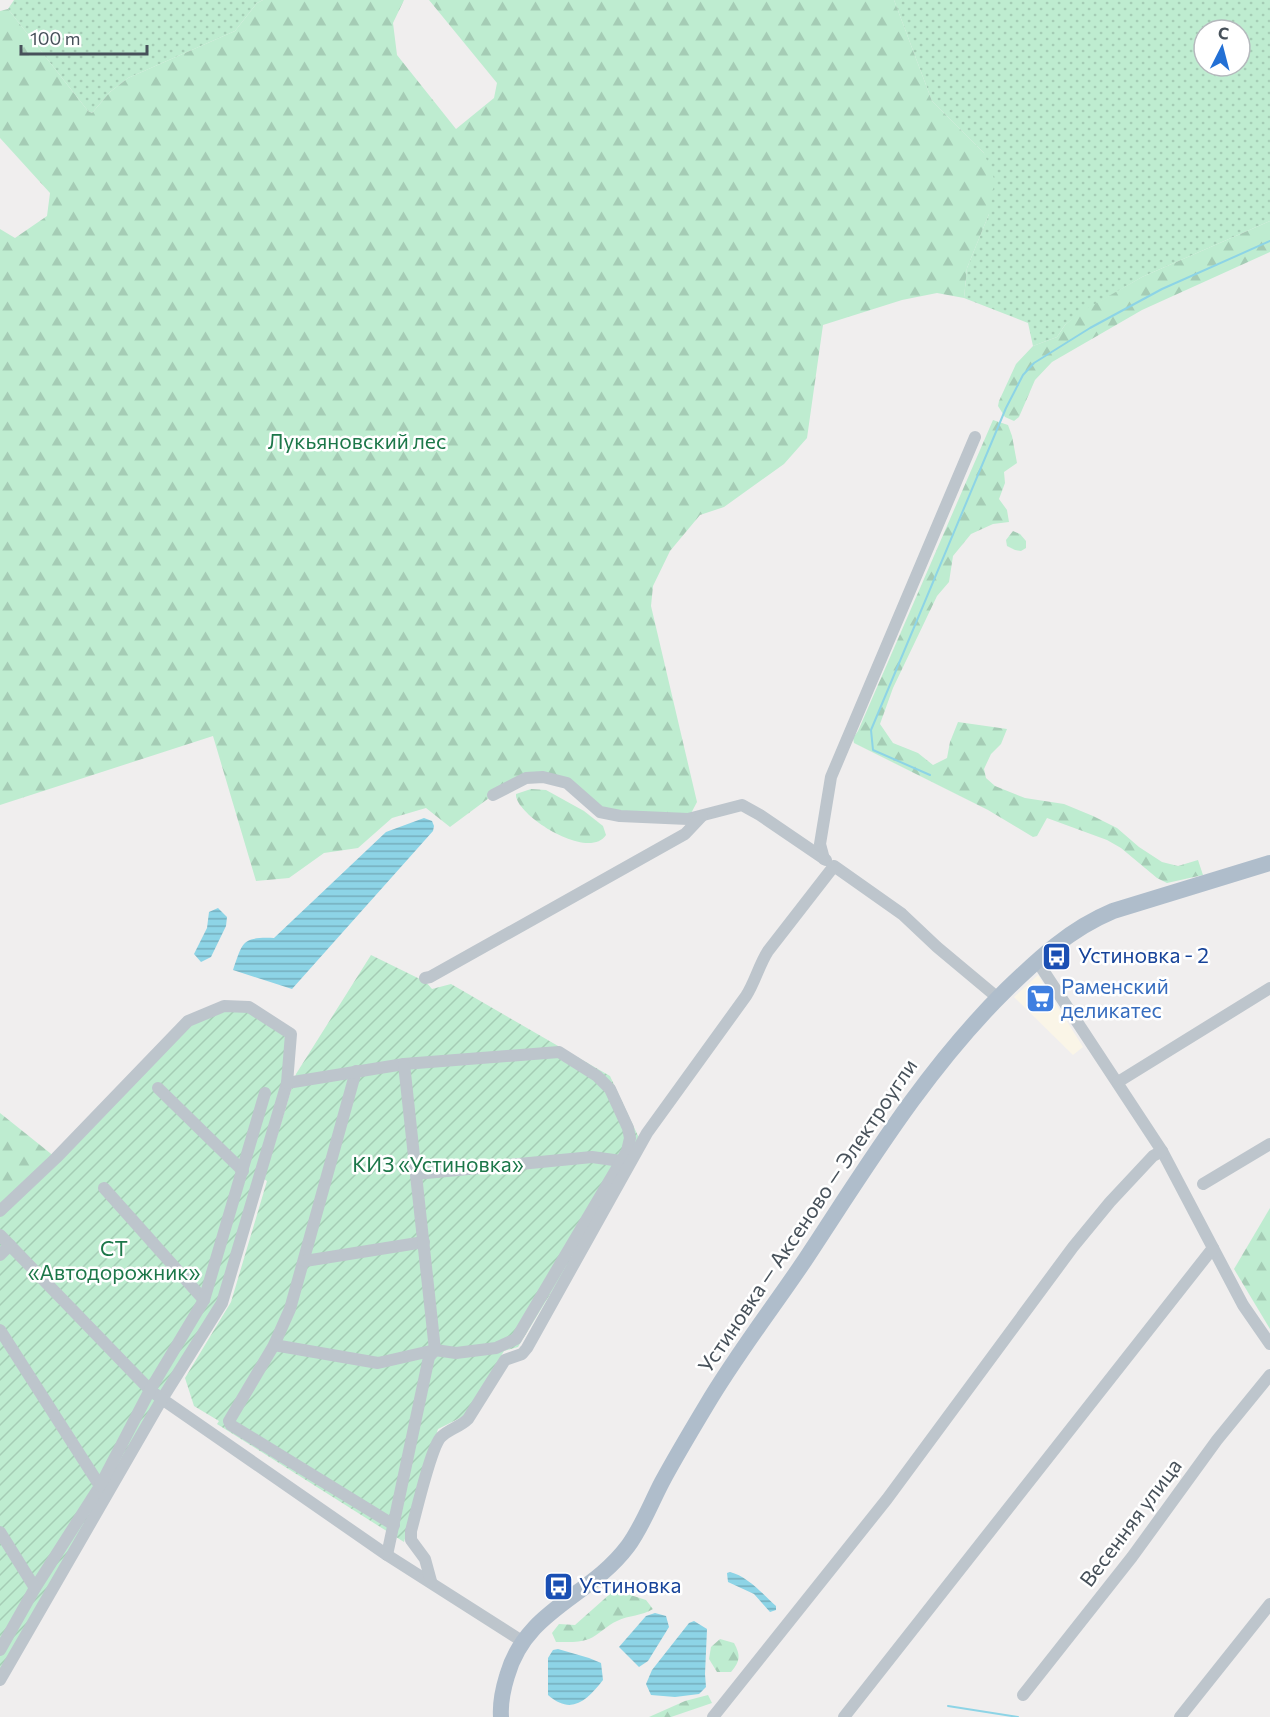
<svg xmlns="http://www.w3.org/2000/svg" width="1270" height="1717" font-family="Commissioner,sans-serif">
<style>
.commercial{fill:#faf5e7}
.grass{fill:url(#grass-dots);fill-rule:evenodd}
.forest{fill:url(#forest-firs)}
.garden{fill:url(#garden-furrows)}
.water{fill:url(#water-rules)}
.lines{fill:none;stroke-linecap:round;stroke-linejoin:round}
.stream{stroke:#8dd4e6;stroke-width:2}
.minor{stroke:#bdc5cc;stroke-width:12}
.major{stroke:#afbdcb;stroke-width:16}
.labels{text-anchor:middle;stroke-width:5;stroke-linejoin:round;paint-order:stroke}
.park-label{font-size:21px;fill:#1c7749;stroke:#fff}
.transit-label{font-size:21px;fill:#164399;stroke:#fff;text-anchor:start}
.shop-label{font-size:21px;fill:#366cbe;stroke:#fff;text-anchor:start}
.street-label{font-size:21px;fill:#47515a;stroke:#fff}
</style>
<defs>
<pattern id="grass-dots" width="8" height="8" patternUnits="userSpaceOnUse" patternTransform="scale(1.5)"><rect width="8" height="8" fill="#beecd0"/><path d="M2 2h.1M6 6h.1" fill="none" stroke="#a5ccb5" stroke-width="1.8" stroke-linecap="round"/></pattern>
<pattern id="forest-firs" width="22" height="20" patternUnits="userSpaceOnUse" patternTransform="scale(1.5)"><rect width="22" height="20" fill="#beecd0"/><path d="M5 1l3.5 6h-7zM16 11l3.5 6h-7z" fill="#a5ccb5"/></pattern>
<pattern id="garden-furrows" width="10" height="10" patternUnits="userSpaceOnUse" patternTransform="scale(1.5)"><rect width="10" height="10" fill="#beecd0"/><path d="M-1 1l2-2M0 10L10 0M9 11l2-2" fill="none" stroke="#a5ccb5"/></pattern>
<pattern id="water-rules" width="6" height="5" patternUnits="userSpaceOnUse" patternTransform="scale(1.5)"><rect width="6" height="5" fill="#8dd4e6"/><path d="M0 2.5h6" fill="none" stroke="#75aebd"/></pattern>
</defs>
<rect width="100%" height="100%" fill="#f0eeee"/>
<path class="commercial" d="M1038,975L1083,1047L1073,1055L1014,997Z"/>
<g class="grass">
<path d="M14,0H263L257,3L235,31L128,78L110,92L92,113L88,111L8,9Z"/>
<path d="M894,0H1270V221L1142,277L1079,314L1065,325L1057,337L1033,346L1028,323L964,298L967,268L989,214L984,153L932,101ZM1204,30H1240V66H1204Z"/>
</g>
<g class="forest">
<path d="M263,0H404L393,23L397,55L456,129L494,98L497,83L429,0H894L932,101L984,153L995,181L989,214L967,268L964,298L937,293L902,300L823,325L807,438L784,464L724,507L700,515L670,551L653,586L651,606L697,802L688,819L600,812L567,783L543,777L493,795L450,827L426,808L392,818L358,848L324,853L289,878L256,881L213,736L0,805V229L15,238L47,216L50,193L0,138V11L8,9L88,111L92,113L110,92L128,78L235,31L257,3Z"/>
<path d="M1270,221V252L1142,310L1052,362L1035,380L1019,417L1014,421L1005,417L998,406L999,401L1016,364L1033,346L1057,337L1065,325L1079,313L1142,277Z"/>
<path d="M993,420L1008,425L1012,436L1017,463L1004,472L1005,483L999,499L1007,510L1009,522L993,524L971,534L953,556L949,582L937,596L893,688L880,724L893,743L918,753L933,765L947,758L950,742L958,722L1007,729L1001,744L991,754L984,769L986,778L995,786L1025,798L1064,804L1093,816L1117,828L1139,847L1162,862L1178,866L1198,860L1203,875L1167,883L1157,878L1121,848L1107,840L1047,818L1037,836L1033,837L988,810L854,743L853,738L858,731Z"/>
<path d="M1013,531L1020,534L1026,541V548L1021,551L1015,550L1007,546L1006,540Z"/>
<path d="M531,789L546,790L584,811L603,826L606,835C588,862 514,814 516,794Z"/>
<path d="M0,1113L55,1157L0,1208Z"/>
<path d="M1270,1208V1329L1234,1269Z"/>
<path d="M618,1591L646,1600L653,1609C642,1616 629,1615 617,1621C607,1625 599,1635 589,1639C579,1643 567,1642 556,1642L552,1633L559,1624L575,1625L611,1593Z"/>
<path d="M720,1639L734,1643C741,1656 740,1661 731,1672H717L709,1659L711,1647Z"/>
<path d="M708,1695L712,1703L671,1717H649L685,1701Z"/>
</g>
<g class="garden">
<path d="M371,955L426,982L432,989L451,984L610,1076L639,1138L560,1278L518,1347L504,1351L464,1416L438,1429L404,1542L217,1424L219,1421L194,1406L185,1378L231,1302L267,1181L264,1179L296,1074Z"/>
<path d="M224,1006L249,1007L291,1034L288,1077L222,1303L0,1680V1212L188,1021Z"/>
</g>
<g class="water">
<path d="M424,818L432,821L434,826L433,831L292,989L233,970C243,941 242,937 274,938L386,832Z"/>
<path d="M218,908L227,917L226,926L211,957L201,962L194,954L207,928L209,912Z"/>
<path d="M730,1572C747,1576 763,1594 776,1606V1610L770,1612L754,1594L728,1582L727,1573Z"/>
<path d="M655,1613L666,1616L669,1627L648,1661L639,1667L619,1647L646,1616Z"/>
<path d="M694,1621L707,1629L705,1674L706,1687L699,1694L675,1697L651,1695L646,1684L652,1670L689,1623Z"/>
<path d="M558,1649L589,1658L601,1663L603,1680C587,1700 572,1716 548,1695V1658L553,1650Z"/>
</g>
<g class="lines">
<g class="stream">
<path d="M930,775L873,750L871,730L1006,408L1023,375L1034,363L1090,328L1162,289L1270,241"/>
<path d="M948,1706L1018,1717"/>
</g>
<g class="minor">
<path d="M493,795L526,778L543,777L567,783L600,812L620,816L688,819L742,805L760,815L826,860"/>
<path d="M824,859L820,844L831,777L975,437"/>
<path d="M1037,961L1162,1151L1243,1305L1270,1344"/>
<path d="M425,978L430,977L685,834L702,816"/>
<path d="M356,1071L290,1309L274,1345L229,1421L231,1425L394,1525"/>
<path d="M1118,1082L1270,988"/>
<path d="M158,1088L243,1171"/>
<path d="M416,1174L592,1157L621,1161"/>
<path d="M1203,1184L1270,1144"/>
<path d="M104,1188L204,1300"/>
<path d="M0,1211L56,1158L188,1021L224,1006L249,1007L291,1034L287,1083L222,1303L162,1399L387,1555L522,1641"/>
<path d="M0,1235L150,1390L162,1399L0,1680"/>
<path d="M0,1255L10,1245"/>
<path d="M305,1261L424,1242"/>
<path d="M0,1330L100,1486L35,1588L0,1650"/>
<path d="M274,1345L378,1363L435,1350L456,1353L496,1348L516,1339L627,1151L630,1138L628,1128L610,1089L597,1076L559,1052L404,1064L287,1083"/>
<path d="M100,1486L150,1390L204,1300L265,1093"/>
<path d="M0,1532L35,1588"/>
<path d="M387,1555L429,1357L435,1350L404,1064"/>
<path d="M431,1581L425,1559L411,1540V1531C416,1513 431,1447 441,1437C449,1429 460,1427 468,1419L505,1360L522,1354L527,1348L647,1133L746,996C755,982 759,965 768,951L834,866L902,914L937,947L998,998"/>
<path d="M1023,1695L1132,1557L1217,1440L1270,1375"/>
<path d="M713,1717L887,1499L1073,1247L1110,1202L1153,1156L1162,1151"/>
<path d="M844,1717L1213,1248"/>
<path d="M1180,1717L1270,1604"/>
</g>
<path class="major" d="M501,1717C500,1703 503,1689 507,1676C526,1609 589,1598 628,1546C642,1527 651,1503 662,1482C676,1456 691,1431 706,1406C736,1355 772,1309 805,1260C867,1166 925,1070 1006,990C1039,958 1070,929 1113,911L1270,863"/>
</g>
<defs>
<symbol id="bus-square" viewBox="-11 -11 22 22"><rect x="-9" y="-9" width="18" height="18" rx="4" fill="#1a4fb4" stroke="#fff"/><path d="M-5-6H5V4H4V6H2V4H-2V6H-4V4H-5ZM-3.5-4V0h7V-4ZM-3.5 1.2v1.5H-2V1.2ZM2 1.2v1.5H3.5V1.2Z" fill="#fff"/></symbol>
<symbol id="supermarket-square" viewBox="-11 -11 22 22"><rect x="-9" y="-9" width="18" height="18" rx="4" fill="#3f7fe0" stroke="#fff"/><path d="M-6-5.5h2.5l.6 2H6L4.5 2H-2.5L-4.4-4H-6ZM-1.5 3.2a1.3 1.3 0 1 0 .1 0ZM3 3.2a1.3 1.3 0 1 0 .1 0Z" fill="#fff"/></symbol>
</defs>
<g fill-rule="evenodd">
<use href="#bus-square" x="1040" y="940" width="33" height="33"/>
<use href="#supermarket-square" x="1024" y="982" width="33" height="33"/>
<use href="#bus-square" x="542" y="1570" width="33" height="33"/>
</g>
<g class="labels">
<g class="park-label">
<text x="357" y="449">Лукьяновский лес</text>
<text x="438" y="1172">КИЗ «Устиновка»</text>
<text x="114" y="1256">СТ<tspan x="114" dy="24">«Автодорожник»</tspan></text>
</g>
<g class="transit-label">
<text x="1078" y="963">Устиновка - 2</text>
<text x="579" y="1593">Устиновка</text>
</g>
<g class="shop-label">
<text x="1061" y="994">Раменский<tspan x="1061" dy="24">деликатес</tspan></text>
</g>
<g class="street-label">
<text transform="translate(808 1216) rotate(-56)" y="7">Устиновка — Аксеново — Электроугли</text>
<text transform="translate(1131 1523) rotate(-53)" y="7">Весенняя улица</text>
</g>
</g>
<g transform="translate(1222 48) rotate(6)"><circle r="28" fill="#ffffff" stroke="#b5b9bd" stroke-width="1.5"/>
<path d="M0-4.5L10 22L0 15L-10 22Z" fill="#2370d5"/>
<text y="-9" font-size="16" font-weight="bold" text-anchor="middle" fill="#47515a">С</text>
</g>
<path d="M21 45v9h126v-9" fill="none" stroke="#47515a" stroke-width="3"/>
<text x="30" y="45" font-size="18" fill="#47515a" stroke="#ffffff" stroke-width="4.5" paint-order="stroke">100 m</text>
</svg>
